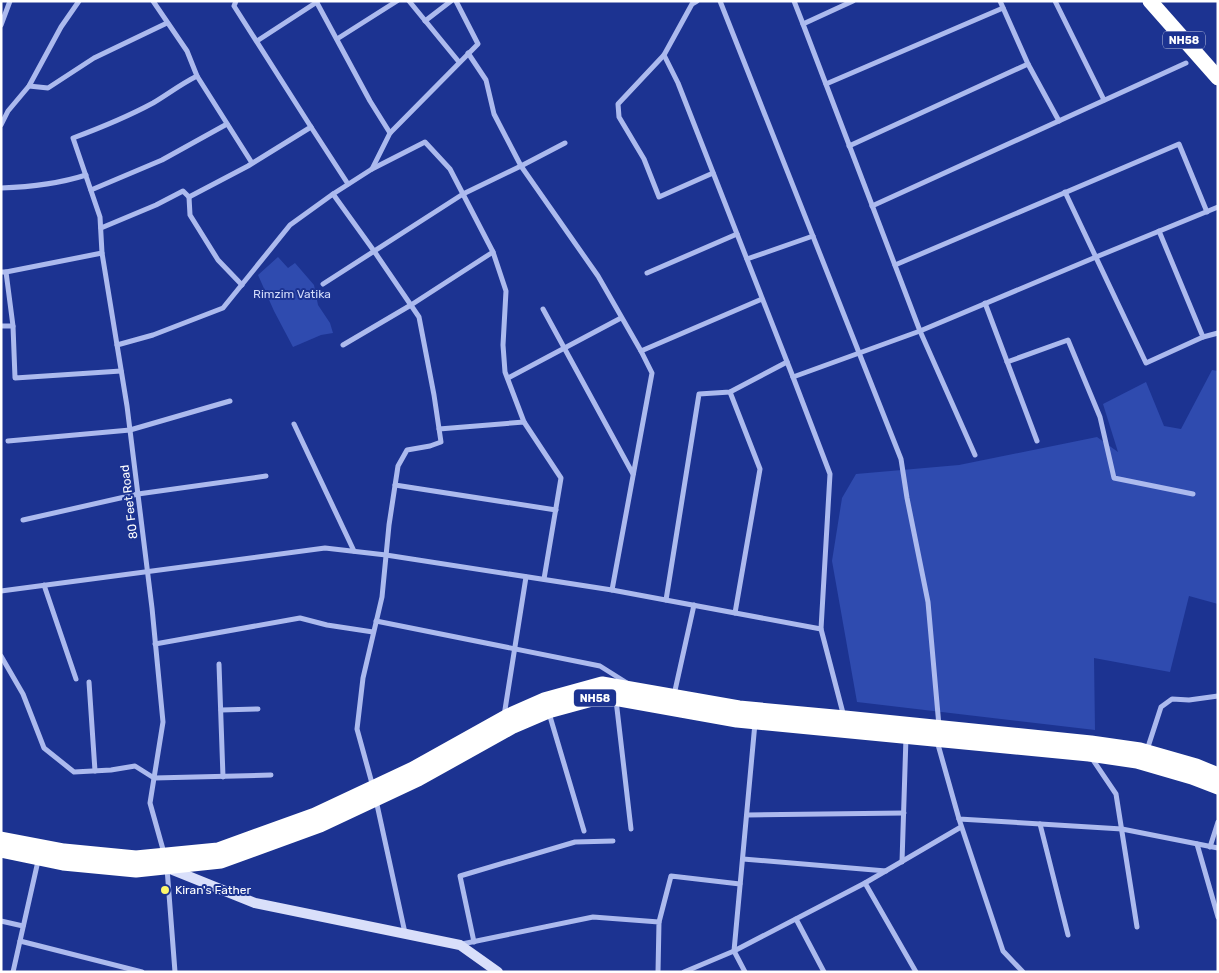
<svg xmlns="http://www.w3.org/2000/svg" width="1219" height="973" font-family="Rubik,sans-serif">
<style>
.green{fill:#2f4baf}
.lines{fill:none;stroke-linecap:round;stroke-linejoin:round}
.street{stroke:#acbaee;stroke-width:5}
.secondary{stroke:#d9dffa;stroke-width:10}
.highway{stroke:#fff;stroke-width:15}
.poi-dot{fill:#fef76a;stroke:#1c3391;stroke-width:2}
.labels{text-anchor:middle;stroke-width:4;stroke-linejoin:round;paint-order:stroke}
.shield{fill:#1c3391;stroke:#bbc2de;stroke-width:1}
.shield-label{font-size:11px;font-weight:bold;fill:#fff}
.park-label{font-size:12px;fill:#d2dbfa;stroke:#1c3391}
.street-label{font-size:12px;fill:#fff;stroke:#1c3391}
.poi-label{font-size:12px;fill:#fff;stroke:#1c3391;text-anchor:start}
</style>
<rect width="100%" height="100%" fill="#1c3391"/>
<g class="green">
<path d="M278,257L288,268L295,263L314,285L318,305L330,323L333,333L321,335L293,347L274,311L258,275Z"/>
<path d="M1212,370L1218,371V604L1189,596L1170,672L1094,658L1095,730L857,702L832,561L842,498L856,474L959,465L1097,437L1118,452L1103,404L1146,382L1164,426L1181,429Z"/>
</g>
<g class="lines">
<g class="street">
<path d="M153,1L187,51L197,76C181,84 168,94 153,103C127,117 100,128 73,138L100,217L102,253L127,406L152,608L163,722L150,803L164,853"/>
<path d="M316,1L370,101L390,133"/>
<path d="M409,1L459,62"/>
<path d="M697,1L692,4L664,55L678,83L793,377"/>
<path d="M720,1L901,459L907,498L928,602L939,726"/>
<path d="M794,1L803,24"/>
<path d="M853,1L803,24L920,331L975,455"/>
<path d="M1000,1L1028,64L1059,121"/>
<path d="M1055,1L1104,100"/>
<path d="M425,21L451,1"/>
<path d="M1,25L10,1"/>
<path d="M337,39L397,1"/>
<path d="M257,41L317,2"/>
<path d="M468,53L486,80L494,114L521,166L598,276L641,351L652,373L612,590"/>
<path d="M664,55L618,104L619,117L644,159L659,197L713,173"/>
<path d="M197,76L252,163"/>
<path d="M826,84L1003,8"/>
<path d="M29,86L48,88L94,58L167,23"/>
<path d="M1,125L8,111L29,86L61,27L79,1"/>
<path d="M311,127L348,184"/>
<path d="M849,146L1028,64"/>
<path d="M372,169L425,142L450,169L493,252L506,291L503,345L505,372L524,422"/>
<path d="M1,188C30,187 58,184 86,175"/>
<path d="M91,190L162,160L227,124"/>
<path d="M1065,192L1146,363L1203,337L1159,231"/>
<path d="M333,194L372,169L390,133L478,44L456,1"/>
<path d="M189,197L190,215L218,260L242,285"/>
<path d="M872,206L1186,63"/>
<path d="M101,228L156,205L183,191L189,197L248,166L311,127L234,6L236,1"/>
<path d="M747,259L813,236"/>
<path d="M895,265L1179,144L1207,212"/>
<path d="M1,272H6L102,253"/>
<path d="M6,272L13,326"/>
<path d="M647,273L737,234"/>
<path d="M323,284L463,194L521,166L565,143"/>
<path d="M985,303L1037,441"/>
<path d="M543,309L633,474"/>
<path d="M1,326H13L15,378L121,371"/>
<path d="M1203,337L1218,333"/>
<path d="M117,345L153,335L223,308L290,225L333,194L374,251L419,317L434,395L441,442L430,446L407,450L398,466L389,525L382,597L363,678L357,729L373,787"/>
<path d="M343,345L411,305L493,252"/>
<path d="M641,351L762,299"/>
<path d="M1007,362L1068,340L1100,417L1114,478L1193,494"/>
<path d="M508,378L621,318"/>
<path d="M730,392L760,469L735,613"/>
<path d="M294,424L354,551"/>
<path d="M439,429L524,422L561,478L544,579"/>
<path d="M8,441L130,430L230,401"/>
<path d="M395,485L556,510"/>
<path d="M23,520L138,494L266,476"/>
<path d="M44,585L76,679"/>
<path d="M1,591L325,548L386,555L612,590L821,629L844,717"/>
<path d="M666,600L699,394L730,392L787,362"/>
<path d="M376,621L600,666L627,683"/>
<path d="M821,629L830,474L793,377L920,331L1096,257L1218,207"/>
<path d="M155,644L300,618L327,625L373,632"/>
<path d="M1,656L23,694L44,748L74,772L111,770L135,766L154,778L271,775"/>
<path d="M219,664L223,777"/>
<path d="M89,682L95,771"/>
<path d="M674,695L694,605"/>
<path d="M616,700L631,829"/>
<path d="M221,710L258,709"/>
<path d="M549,713L584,831"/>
<path d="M504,716L526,577"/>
<path d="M937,741L959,819L1122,829L1218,848"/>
<path d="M1147,750L1161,707L1172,699L1189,700L1218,696"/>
<path d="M1091,757L1116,794L1137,927"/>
<path d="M376,800L405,933"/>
<path d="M747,815L904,813"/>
<path d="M959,819L1003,951L1023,972"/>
<path d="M1040,824L1068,935"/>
<path d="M1197,844L1218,917"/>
<path d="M1210,847L1218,822"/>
<path d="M743,859L886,871"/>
<path d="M902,862L906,737"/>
<path d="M167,868L175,972"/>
<path d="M796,919L824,972"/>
<path d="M1,921L23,926"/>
<path d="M659,922L671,876L740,884"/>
<path d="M20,941L142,972"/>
<path d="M474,942L460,876L575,842L613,841"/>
<path d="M462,944L593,917L659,922L658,972"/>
<path d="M13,972L38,861"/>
<path d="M684,972L734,951L865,883"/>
<path d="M745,972L734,951L755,723"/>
<path d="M916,972L865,883L961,827"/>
</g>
<path class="secondary" d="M168,868L255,903L460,945L498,972"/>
<g class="highway">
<path d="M1150,1L1218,78"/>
<path d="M1,839L64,851L136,858L218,850L315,815L413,769L508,716L544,700L602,684L739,708L845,718L1091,743L1140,750L1196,766L1218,775"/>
<path d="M1,850L63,863L136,870L221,861L320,825L418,779L513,726L548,711L603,696L737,720L1089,754L1137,761L1192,777L1218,787"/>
</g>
</g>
<circle class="poi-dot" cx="165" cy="890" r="5"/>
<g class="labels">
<g class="shield">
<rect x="1163" y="31.5" width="42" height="17" rx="4"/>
<rect x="574" y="689.5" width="42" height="17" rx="4"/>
</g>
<g class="shield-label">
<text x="1184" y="44">NH58</text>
<text x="595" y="702">NH58</text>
</g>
<g class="park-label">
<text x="292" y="298">Rimzim Vatika</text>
</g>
<g class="street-label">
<text transform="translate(129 502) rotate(-97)" y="4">80 Feet Road</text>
</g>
<g class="poi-label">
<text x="175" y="894">Kiran's Father</text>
</g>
</g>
<rect width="1219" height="973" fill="none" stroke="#ffffff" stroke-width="5"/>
</svg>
